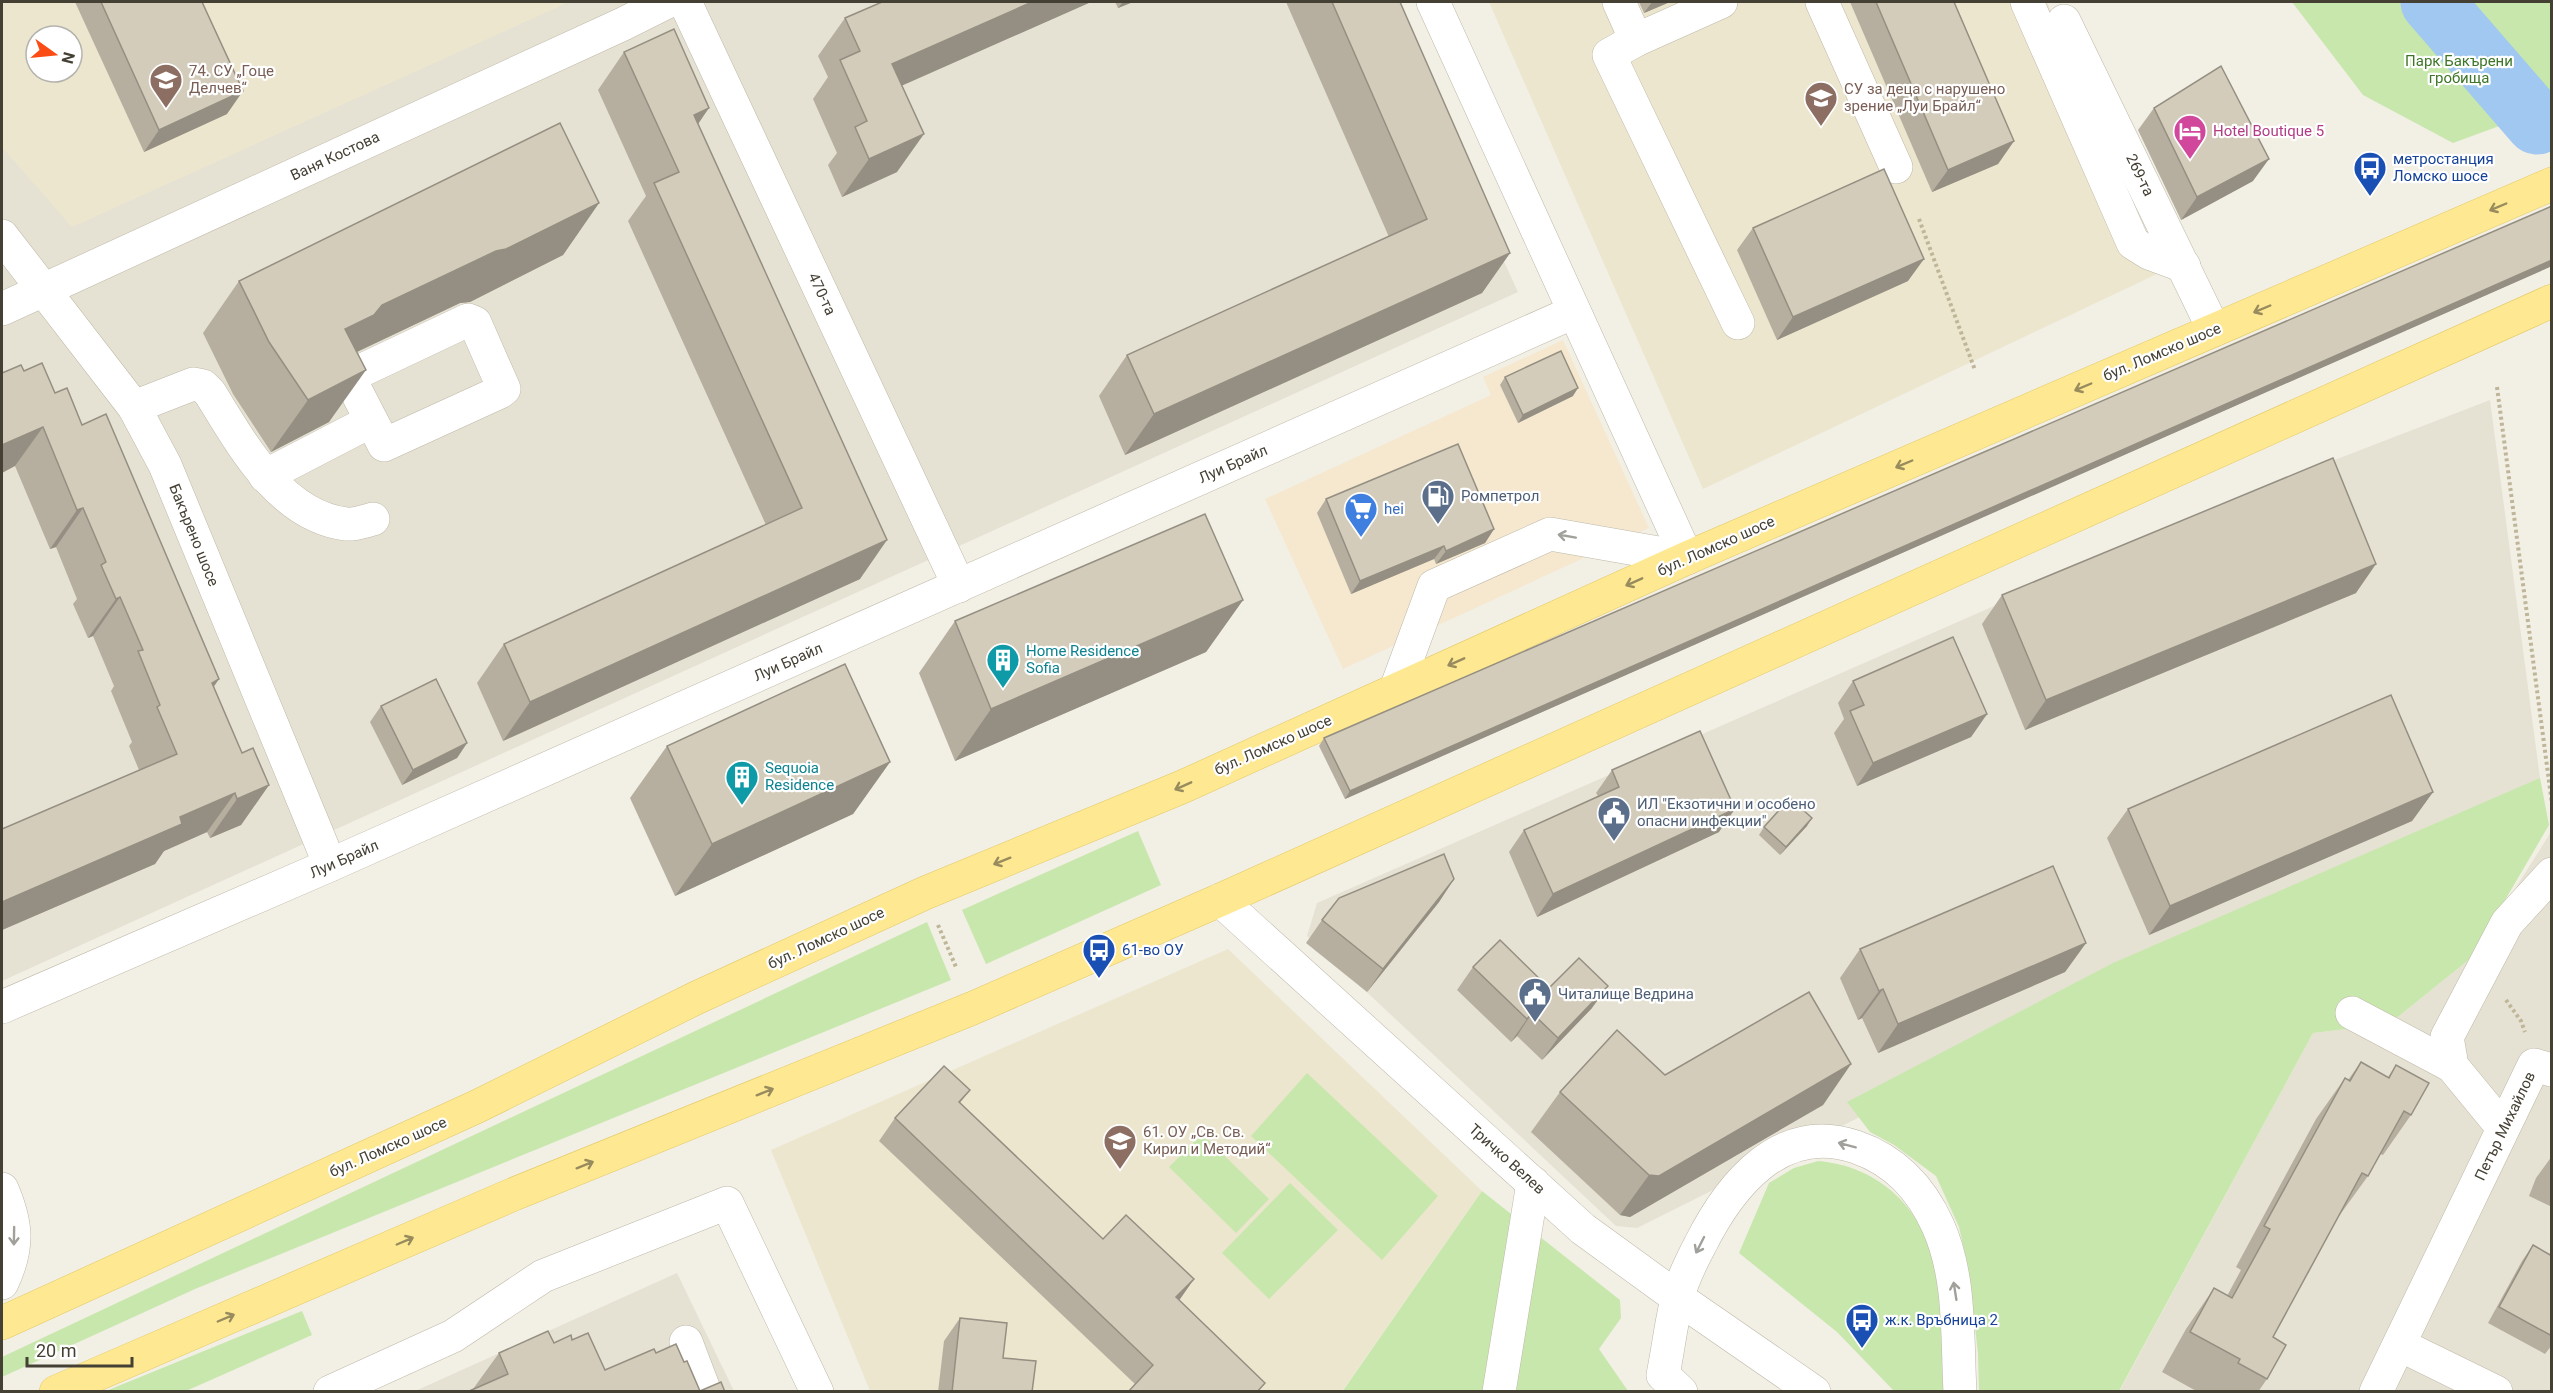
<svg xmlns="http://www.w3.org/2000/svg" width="2553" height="1393" font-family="Roboto,sans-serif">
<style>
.residential{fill:#e6e2d3;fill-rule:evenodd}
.commercial{fill:#f5e8cf}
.education{fill:#ece6ce;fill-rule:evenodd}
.green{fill:#c8e7ad}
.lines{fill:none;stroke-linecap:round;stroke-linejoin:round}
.river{stroke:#a0c8f0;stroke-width:63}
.minor-casing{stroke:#beb8a7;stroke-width:34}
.major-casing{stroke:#e3c862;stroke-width:34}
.path{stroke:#bfb599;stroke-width:4;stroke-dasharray:3 3;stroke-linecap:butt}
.minor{stroke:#fff;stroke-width:33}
.major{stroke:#fee992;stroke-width:33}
.wall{fill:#b6afa0}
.shaded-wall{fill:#948f82}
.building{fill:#d4ccba;stroke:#948f82;stroke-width:1.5}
.oneway{stroke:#988c5e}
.oneway2{stroke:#a2a09a}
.labels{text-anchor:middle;stroke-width:4.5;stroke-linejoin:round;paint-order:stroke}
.park-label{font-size:15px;fill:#3e7628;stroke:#fff}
.education-label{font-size:15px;fill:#785e54;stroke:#fff;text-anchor:start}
.hotel-label{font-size:15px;fill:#b23c85;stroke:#fff;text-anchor:start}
.street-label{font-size:15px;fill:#454034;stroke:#fff}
.transit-label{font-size:15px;fill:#164399;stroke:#fff;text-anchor:start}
.service-label{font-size:15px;fill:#4e5e75;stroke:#fff;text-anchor:start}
.shop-label{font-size:15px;fill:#366cbe;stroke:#fff;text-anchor:start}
.culture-label{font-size:15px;fill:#0d838f;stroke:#fff;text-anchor:start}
</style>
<rect width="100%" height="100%" fill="#f2efe5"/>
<g class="residential">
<path d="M2,2H1385L1518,292L2,981ZM36,36H72V72H36Z"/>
<path d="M2490,400L2540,778L1637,1228L1616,1226L1307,936L1317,903L2270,485Z"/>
<path d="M2551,832V1391L2119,1392L2313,1033L2389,1024L2471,958Z"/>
<path d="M677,1273L734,1391L413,1392Z"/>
</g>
<path class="commercial" d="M1563,340L1649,528L1343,669L1265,499L1491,395L1483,377Z"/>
<g class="education">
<path d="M2,2H569L72,227L2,147ZM36,36H72V72H36Z"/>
<path d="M1489,2H2047L2149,253L2159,273L1703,489Z"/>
<path d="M1228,949L1482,1191L1342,1391H870L771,1150Z"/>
</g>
<g class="green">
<path d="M2292,2H2551V107L2453,143L2363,95Z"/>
<path d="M2540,778L2549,825L2471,958L2389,1024L2313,1033L2119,1391H1979L1978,1353L1968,1267L1959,1227L1936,1176L1894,1145L1870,1132L1847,1102L2113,963Z"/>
<path d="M1138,831L1161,885L986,964L962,910Z"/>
<path d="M927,922L951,980L195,1289L2,1377V1357Z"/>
<path d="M1307,1073L1438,1196L1382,1260L1251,1136Z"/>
<path d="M1202,1134L1269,1199L1236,1233L1169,1167Z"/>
<path d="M1818,1161C1880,1166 1925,1210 1937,1272C1940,1283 1939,1296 1940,1308C1943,1336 1945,1364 1947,1391H1894L1837,1332L1739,1253L1769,1183L1794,1168Z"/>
<path d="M1290,1183L1338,1230L1269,1299L1222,1253Z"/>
<path d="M1482,1191L1620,1300L1621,1318L1599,1349L1628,1391L1342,1392Z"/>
<path d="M302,1311L312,1335L186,1391H106Z"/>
</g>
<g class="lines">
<path class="river" d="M2432,2L2537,123"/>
<defs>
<g id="minor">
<path d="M685,2L959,586"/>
<path d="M1433,2L1687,558"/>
<path d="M1619,2L1636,40L1721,2"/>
<path d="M1822,2L1896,167"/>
<path d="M2027,2L2133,243L2149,253L2184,266"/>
<path d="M2064,21L2214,330"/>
<path d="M1636,40L1609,55L1738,323"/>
<path d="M2,236L134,407L165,465L330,865"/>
<path d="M2,309L623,24L667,2"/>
<path d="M468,320L475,323L504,389L500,392L384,445L352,383L354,374Z"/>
<path d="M134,407L193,384L203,386L210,393C241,443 280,516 346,524C354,525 365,521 373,519"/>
<path d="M265,476L371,421"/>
<path d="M1396,689L1434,586L1550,534L1687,558"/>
<path d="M1220,900L1583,1229L1678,1298L1814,1392"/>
<path d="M2,1007L330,865L1574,312"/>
<path d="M2352,1013L2452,1066"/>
<path d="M2503,1128L2452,1066L2447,1037L2507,923L2552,874"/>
<path d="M2,1189C17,1224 19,1247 2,1283"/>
<path d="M686,1342L705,1392"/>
<path d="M2400,1345L2496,1392"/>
<path d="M330,1392L453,1336L543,1276L727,1203L817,1392"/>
<path d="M1499,1392L1533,1183"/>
<path d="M1681,1392L1663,1375C1668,1350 1671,1324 1677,1299C1682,1281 1691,1262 1700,1245C1730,1185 1781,1121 1856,1147C1896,1161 1921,1188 1938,1226C1961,1277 1957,1337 1960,1392"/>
<path d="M2376,1392L2534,1065L2552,1070"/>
</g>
<g id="major">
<path d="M2,1323L476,1107L696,998L925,893L1182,787L1687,558L2552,184"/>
<path d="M56,1392L514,1194L973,1008L1220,900L2552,301"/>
</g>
</defs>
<use href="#minor" class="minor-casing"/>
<use href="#major" class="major-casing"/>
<g class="path">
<path d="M1919,219L1975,370"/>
<path d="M2497,387L2552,804"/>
<path d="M938,925L956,967"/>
<path d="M2506,1000L2521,1021L2525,1032"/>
</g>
<use href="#minor" class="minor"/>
<use href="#major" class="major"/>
</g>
<g class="wall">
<path d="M75,2H202L227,114L144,152Z"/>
<path d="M1091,2L902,85L897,172L842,197L828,165L837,153L813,99L828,77L818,56L845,18Z"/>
<path d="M1115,2H1133L1118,8Z"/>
<path d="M1286,2H1400L1510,253L1482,293L1125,455L1099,396L1127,355L1389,237Z"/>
<path d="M1639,2H1670L1644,13Z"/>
<path d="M1850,2H1954L2014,141L1998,164L1932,192Z"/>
<path d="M624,52L698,124L860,579L503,741L477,683L504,644L766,525L628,221L646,196L598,90Z"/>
<path d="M2154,108L2253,181L2181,220L2138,130Z"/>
<path d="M599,203L563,255L470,302L460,303L357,352L329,422L271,452L233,394L203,333L239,281Z"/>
<path d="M2552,206V266L1345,799L1319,746L1324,738Z"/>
<path d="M1753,228L1908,281L1777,340L1737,250Z"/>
<path d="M24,371L55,393L82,425L214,688L242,753L269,785L241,825L210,838L207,832L164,851L155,864L2,930V829L139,770L129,746L132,742L111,691L114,686L93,636L88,638L73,604L77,599L56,547L50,549L15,466Z"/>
<path d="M1505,377L1573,396L1518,423L1500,385Z"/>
<path d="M1326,499L1494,529L1485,543L1436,564L1434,559L1351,594L1317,513Z"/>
<path d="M2356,593L2025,730L1982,624L2002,595Z"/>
<path d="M1243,600L1206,652L955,761L919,673L955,621Z"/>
<path d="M1853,681L1987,714L1971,737L1857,786L1834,733L1844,719L1838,703Z"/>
<path d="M381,706L467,743L457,758L402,785L370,722Z"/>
<path d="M667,746L890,762L853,814L675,896L630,798Z"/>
<path d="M1612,770L1719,832L1537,917L1509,852L1524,830L1598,796L1596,793Z"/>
<path d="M2433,792L2412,821L2149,935L2107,838L2128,809Z"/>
<path d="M1807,826L1780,855L1759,835L1764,827Z"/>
<path d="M1454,879L1439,902L1367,992L1306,943L1322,920Z"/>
<path d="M2086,943L2065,972L1878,1053L1862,1018L1858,1020L1840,978L1860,949Z"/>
<path d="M1473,967L1549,988L1592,1008L1542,1060L1517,1036L1511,1042L1457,990Z"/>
<path d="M2361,1062L2388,1077L2396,1065L2411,1115L2383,1155L2380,1154L2368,1176L2339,1216L2273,1337L2267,1379L2258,1392H2198L2162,1372L2186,1329L2214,1288L2227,1296L2241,1270L2236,1267L2316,1119L2345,1078L2348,1080Z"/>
<path d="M1851,1064L1823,1105L1630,1217L1620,1215L1531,1132L1560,1092L1665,1075Z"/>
<path d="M970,1090L960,1103L1103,1239L1194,1279L1179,1300L1259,1392L1135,1384L879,1141L895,1118Z"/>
<path d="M2552,1156V1207L2529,1196L2536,1178Z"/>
<path d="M2533,1245L2552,1256V1345L2545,1354L2488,1323L2522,1261Z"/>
<path d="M960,1318L1003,1358L1032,1392H938L944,1341Z"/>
<path d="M572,1340L605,1370L656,1353L684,1362L700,1391L473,1389L499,1353Z"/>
</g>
<g class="shaded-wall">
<path d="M1032,2H1091L865,102L892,64Z"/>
<path d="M1123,2H1133L1118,8Z"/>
<path d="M1652,2H1670L1644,13Z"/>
<path d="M243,91L227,114L144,152L159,130Z"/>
<path d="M709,108L683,146L694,115Z"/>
<path d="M924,134L897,172L842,197L869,159Z"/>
<path d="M2014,141L1998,164L1932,192L1948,170Z"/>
<path d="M2269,159L2253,181L2181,220L2197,197Z"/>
<path d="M599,203L563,255L470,302L460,303L346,357L345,329L382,305Z"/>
<path d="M1510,253L1482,293L1125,455L1154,414Z"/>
<path d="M1924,259L1908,281L1777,340L1793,317Z"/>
<path d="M2552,260V266L1345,799L1350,791Z"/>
<path d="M366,370L329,422L271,452L308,400Z"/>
<path d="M1578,388L1573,396L1518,423L1523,415Z"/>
<path d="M43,427L15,466L2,473V445Z"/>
<path d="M83,508L56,547L50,549L77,510Z"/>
<path d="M1494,529L1485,543L1436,564L1446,551Z"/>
<path d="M887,540L860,579L503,741L530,702Z"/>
<path d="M1444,546L1434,559L1351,594L1360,581Z"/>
<path d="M2376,564L2356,593L2025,730L2046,700Z"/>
<path d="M120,597L93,636L88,638L116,599Z"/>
<path d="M1243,600L1206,652L955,761L991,709Z"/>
<path d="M219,679L192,719L212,683Z"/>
<path d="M1987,714L1971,737L1857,786L1873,763Z"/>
<path d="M467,743L457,758L402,785L413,770Z"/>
<path d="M890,762L853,814L675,896L712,844Z"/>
<path d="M269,785L241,825L210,838L237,799Z"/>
<path d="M2433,792L2412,821L2149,935L2170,906Z"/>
<path d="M235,793L207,832L164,851L155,864L2,930V902L180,817Z"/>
<path d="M1735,809L1719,832L1537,917L1553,894Z"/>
<path d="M1812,818L1807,826L1780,855L1786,847Z"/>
<path d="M1454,879L1439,902L1367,992L1383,969Z"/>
<path d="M2086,943L2065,972L1878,1053L1898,1024Z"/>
<path d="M1608,986L1592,1008L1542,1060L1558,1038Z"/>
<path d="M1883,989L1862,1018L1858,1020L1879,991Z"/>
<path d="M1532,1013L1517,1036L1511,1042L1527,1019Z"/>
<path d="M1851,1064L1823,1105L1630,1217L1620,1215L1649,1175Z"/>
<path d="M1194,1279L1178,1302L1176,1297Z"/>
</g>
<g class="building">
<path d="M101,2H202L243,91L159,130Z"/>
<path d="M882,2H1032L892,64L924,134L869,159L855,127L867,121L840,60L860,51L845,18Z"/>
<path d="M1332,2H1400L1510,253L1154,414L1127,355L1427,219Z"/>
<path d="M1876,2H1954L2014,141L1948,170Z"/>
<path d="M674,29L709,108L694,115L887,540L530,702L504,644L802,508L654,183L679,172L624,52Z"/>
<path d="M2221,66L2269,159L2197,197L2154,108Z"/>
<path d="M560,123L599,203L506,249L496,251L382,305L374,315L345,329L366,370L308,400L269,342L239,281Z"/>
<path d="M1884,169L1924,259L1793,317L1753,228Z"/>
<path d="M2552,206V260L1350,791L1324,738Z"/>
<path d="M1561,351L1578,388L1523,415L1505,377Z"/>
<path d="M42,363L55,393L67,388L82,425L106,414L219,679L212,683L242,753L253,748L269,785L237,799L235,793L180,817L182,824L2,902V829L177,754L157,707L160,705L138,651L143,650L120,597L116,599L101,565L106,562L83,508L77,510L43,427L2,445V373L21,365L24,371Z"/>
<path d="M1458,444L1494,529L1446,551L1444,546L1360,581L1326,499Z"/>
<path d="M2333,458L2376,564L2046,700L2002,595Z"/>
<path d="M1205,514L1243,600L991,709L955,621Z"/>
<path d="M1953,637L1987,714L1873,763L1850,711L1864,705L1853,681Z"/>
<path d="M845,664L890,762L712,844L667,746Z"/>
<path d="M436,679L467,743L413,770L381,706Z"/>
<path d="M2391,695L2433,792L2170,906L2128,809Z"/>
<path d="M1700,731L1735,809L1553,894L1524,830L1619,787L1612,770Z"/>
<path d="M1790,798L1812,818L1786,847L1764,827Z"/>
<path d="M1444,854L1454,879L1383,969L1322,920L1339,898Z"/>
<path d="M2053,866L2086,943L1898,1024L1883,989L1879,991L1860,949Z"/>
<path d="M1500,940L1549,988L1579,958L1608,986L1558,1038L1532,1013L1527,1019L1473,967Z"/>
<path d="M1809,992L1851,1064L1659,1176L1649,1175L1560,1092L1617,1030L1665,1075Z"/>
<path d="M2361,1062L2389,1078L2396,1065L2429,1083L2411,1115L2404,1111L2368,1176L2362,1173L2273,1337L2286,1345L2267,1379L2238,1363L2240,1359L2190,1332L2214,1288L2232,1298L2270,1229L2264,1226L2345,1078L2350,1081Z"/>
<path d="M944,1066L970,1090L959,1102L1103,1239L1126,1215L1194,1279L1176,1297L1265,1383L1257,1392H1128L1153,1365L895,1118Z"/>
<path d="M2533,1245L2552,1256V1336L2499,1307Z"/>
<path d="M960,1318L1007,1323L1003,1358L1036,1361L1032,1392H952Z"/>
<path d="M548,1331L554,1343L571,1335L572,1340L588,1333L605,1370L654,1349L656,1353L676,1344L684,1362L687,1361L700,1391L721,1382L725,1392H467L508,1374L499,1353Z"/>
</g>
<defs><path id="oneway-shaft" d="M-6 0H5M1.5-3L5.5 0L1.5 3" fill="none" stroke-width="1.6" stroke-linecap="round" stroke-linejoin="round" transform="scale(1.5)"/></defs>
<g class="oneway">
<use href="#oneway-shaft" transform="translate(2498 207) rotate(157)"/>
<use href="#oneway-shaft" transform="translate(2262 309) rotate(157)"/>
<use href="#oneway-shaft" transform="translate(2083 387) rotate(157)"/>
<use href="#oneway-shaft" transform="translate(1904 464) rotate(157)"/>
<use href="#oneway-shaft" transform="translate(1634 582) rotate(156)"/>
<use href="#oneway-shaft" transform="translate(1456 662) rotate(156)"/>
<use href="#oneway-shaft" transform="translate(1183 786) rotate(156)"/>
<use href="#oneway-shaft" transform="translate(1002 861) rotate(158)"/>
<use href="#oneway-shaft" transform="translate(765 1092) rotate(-22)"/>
<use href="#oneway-shaft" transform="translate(585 1165) rotate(-22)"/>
<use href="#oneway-shaft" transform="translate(405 1241) rotate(-23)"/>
<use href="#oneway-shaft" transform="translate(226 1318) rotate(-23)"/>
</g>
<g class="oneway2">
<use href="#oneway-shaft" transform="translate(1567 536) rotate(-170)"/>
<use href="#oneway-shaft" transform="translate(1847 1145) rotate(-165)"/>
<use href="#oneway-shaft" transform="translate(14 1236) rotate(91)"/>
<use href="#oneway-shaft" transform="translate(1700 1245) rotate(117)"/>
<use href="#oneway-shaft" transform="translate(1955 1291) rotate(-99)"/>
</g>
<defs>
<symbol id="school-pin" viewBox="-11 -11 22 30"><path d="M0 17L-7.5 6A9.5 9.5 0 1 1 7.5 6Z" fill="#8d6e63" stroke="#fff"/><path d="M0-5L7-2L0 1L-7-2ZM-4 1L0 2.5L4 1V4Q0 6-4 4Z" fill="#fff"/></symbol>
<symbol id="hotel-pin" viewBox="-11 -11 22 30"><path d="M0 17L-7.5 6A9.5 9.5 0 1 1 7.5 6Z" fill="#d1479c" stroke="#fff"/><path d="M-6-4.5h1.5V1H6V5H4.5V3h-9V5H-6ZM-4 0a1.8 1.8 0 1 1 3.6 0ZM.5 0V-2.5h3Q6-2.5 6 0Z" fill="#fff"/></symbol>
<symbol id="bus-pin" viewBox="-11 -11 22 30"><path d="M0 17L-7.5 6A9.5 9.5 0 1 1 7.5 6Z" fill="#1a4fb4" stroke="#fff"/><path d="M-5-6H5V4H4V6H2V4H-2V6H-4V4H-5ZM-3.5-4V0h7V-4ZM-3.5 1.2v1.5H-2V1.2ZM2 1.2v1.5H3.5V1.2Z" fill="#fff"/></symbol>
<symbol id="fuel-pin" viewBox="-11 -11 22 30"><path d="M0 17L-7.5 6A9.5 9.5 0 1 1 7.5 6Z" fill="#5c6f8a" stroke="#fff"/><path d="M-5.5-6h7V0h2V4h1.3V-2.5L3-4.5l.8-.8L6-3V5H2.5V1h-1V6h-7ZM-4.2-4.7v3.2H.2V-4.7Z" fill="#fff"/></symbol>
<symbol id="supermarket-pin" viewBox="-11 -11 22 30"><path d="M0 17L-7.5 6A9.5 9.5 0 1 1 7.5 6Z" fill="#3f7fe0" stroke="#fff"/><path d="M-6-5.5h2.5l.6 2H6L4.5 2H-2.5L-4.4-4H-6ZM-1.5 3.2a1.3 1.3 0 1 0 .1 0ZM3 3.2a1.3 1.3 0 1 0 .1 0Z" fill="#fff"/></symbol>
<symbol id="building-pin" viewBox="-11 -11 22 30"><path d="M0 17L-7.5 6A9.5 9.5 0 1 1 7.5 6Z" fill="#0f9aa8" stroke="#fff"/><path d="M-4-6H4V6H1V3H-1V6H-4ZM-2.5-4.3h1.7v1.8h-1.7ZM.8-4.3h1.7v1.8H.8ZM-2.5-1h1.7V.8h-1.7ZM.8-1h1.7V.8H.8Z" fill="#fff"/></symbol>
<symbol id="civic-pin" viewBox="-11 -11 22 30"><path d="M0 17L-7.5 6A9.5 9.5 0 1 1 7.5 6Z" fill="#5c6f8a" stroke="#fff"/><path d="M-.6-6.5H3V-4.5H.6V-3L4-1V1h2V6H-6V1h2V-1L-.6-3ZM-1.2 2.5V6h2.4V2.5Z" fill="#fff"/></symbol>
</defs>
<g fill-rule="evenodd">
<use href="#school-pin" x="147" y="61" width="38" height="52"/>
<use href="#school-pin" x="1802" y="79" width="38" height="52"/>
<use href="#hotel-pin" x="2171" y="112" width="38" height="52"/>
<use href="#bus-pin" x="2351" y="149" width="38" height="52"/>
<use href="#fuel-pin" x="1419" y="477" width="38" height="52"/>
<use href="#supermarket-pin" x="1342" y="490" width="38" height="52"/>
<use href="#building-pin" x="984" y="641" width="38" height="52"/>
<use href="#building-pin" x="723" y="758" width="38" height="52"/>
<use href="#civic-pin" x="1595" y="794" width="38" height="52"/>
<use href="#bus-pin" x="1080" y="931" width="38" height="52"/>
<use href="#civic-pin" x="1516" y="975" width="38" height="52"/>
<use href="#school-pin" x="1101" y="1122" width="38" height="52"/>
<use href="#bus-pin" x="1843" y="1301" width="38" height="52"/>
</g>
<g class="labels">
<g class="park-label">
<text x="2459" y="66">Парк Бакърени<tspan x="2459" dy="17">гробища</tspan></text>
</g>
<g class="education-label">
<text x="189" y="76">74. СУ „Гоце<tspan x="189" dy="17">Делчев“</tspan></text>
<text x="1844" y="94">СУ за деца с нарушено<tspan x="1844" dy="17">зрение „Луи Брайл“</tspan></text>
<text x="1143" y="1137">61. ОУ „Св. Св.<tspan x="1143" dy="17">Кирил и Методий“</tspan></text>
</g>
<g class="hotel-label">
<text x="2213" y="136">Hotel Boutique 5</text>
</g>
<g class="street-label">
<text transform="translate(335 156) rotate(-25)" y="5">Ваня Костова</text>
<text transform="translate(2140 175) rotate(64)" y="5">269-та</text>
<text transform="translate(822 294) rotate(65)" y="5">470-та</text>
<text transform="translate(2162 352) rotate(-23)" y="5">бул. Ломско шосе</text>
<text transform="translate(1233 464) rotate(-24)" y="5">Луи Брайл</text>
<text transform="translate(194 535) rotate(68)" y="5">Бакърено шосе</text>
<text transform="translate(1716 546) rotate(-24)" y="5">бул. Ломско шосе</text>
<text transform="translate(788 662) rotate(-24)" y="5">Луи Брайл</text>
<text transform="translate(1273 745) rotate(-24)" y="5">бул. Ломско шосе</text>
<text transform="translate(344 859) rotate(-24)" y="5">Луи Брайл</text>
<text transform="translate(826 938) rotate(-25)" y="5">бул. Ломско шосе</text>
<text transform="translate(2505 1126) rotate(-64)" y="5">Петър Михайлов</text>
<text transform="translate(388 1147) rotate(-24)" y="5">бул. Ломско шосе</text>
<text transform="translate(1507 1159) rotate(42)" y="5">Тричко Велев</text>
</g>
<g class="transit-label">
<text x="2393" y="164">метростанция<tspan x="2393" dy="17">Ломско шосе</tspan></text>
<text x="1122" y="955">61-во ОУ</text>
<text x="1885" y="1325">ж.к. Връбница 2</text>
</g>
<g class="service-label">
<text x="1461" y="501">Ромпетрол</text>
<text x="1637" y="809">ИЛ "Екзотични и особено<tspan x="1637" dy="17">опасни инфекции"</tspan></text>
<text x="1558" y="999">Читалище Ведрина</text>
</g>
<g class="shop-label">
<text x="1384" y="514">hei</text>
</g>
<g class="culture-label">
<text x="1026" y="656">Home Residence<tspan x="1026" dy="17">Sofia</tspan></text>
<text x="765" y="773">Sequoia<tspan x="765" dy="17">Residence</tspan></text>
</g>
</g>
<rect width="2553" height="1393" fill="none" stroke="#454034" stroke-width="6"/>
<g transform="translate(54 54) rotate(105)"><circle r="28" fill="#ffffff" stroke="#b5b3ae" stroke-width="1.5"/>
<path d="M0-4.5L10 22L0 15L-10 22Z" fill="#fa4c14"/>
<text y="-9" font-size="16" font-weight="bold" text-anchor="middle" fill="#454034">N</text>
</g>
<path d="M27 1357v9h105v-9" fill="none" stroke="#454034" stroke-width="3"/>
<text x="36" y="1357" font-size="18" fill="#454034" stroke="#ffffff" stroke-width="4.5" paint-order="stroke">20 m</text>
</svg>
